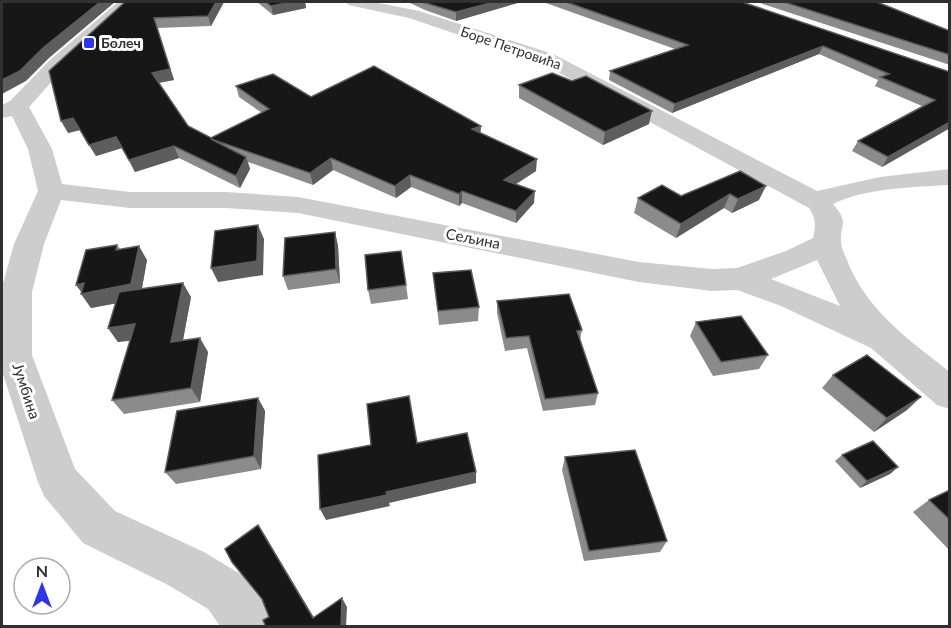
<svg xmlns="http://www.w3.org/2000/svg" width="951" height="628" font-family="Lato,sans-serif">
<style>
.lines{fill:none;stroke-linecap:round;stroke-linejoin:round}
.minor{fill:#cdcdcd;fill-rule:evenodd}
.wall{fill:#8b8b8b}
.shaded-wall{fill:#5d5d5d}
.building{fill:#171717;stroke:#5d5d5d;stroke-width:1.5}
.poi-dot{fill:#2d36ed;stroke:#fff;stroke-width:2}
.labels{text-anchor:middle;stroke-width:6;stroke-linejoin:round;paint-order:stroke}
.far-poi-label{font-size:14px;font-weight:bold;fill:#303030;stroke:#fff;text-anchor:start}
.far-street-label{font-size:14px;fill:#303030;stroke:#fff}
.street-label{font-size:15px;fill:#303030;stroke:#fff}
</style>
<rect width="100%" height="100%" fill="#fff"/>
<g class="lines">
<path class="minor" d="M118,2H135L64,68L29,107L52,149L62,184L130,192H226L298,197L639,262L712,269L737,268L786,251L813,238C816,226 816,218 809,208L539,62L409,18L348,5L346,2H374L419,11L553,54L817,191L880,177L950,169V185C915,187 864,188 833,204C850,224 840,222 841,242C841,248 845,255 847,260C866,310 909,340 950,372V409L937,405L871,348L781,306L737,290L712,291L639,282L298,213L226,208H130L61,200L44,244L32,292V355L75,469L115,511L204,552L242,575L268,608L275,626H220L208,609L170,586L83,543L44,496L38,482L2,371V287L14,244L38,191L28,149L12,116L2,118V105L10,101L50,60ZM817,260L840,306L771,279Z"/>
</g>
<g class="wall">
<path d="M125,2H224L211,26L157,28L174,80L159,83L188,126L211,138L262,113L239,97L236,86L311,97L481,126L480,133L536,171L515,184L534,203L516,223L462,203L459,206L411,187L396,198L333,170L313,185L248,162L250,169L240,188L179,158L135,172L122,148L96,156L80,130L68,133Z"/>
<path d="M257,2H305L306,8L273,15Z"/>
<path d="M408,2H521L456,21L425,10Z"/>
<path d="M543,2H742L950,72V128L882,167L852,151L858,141L922,106L875,86L878,80L819,54L672,113L609,80L610,71L675,49Z"/>
<path d="M757,2H877L950,31V65Z"/>
<path d="M572,81L649,124L603,145L519,98V85Z"/>
<path d="M740,171L759,200L732,213L724,208L676,238L634,213L638,198L681,196Z"/>
<path d="M335,232L338,246L340,283L288,290L283,276Z"/>
<path d="M117,245L120,249L147,260L142,288L191,297L183,340L208,352L200,402L124,414L112,400L130,341L118,342L108,328L116,303L91,308L81,292Z"/>
<path d="M433,273L479,307L478,321L439,325Z"/>
<path d="M406,285L408,299L371,304L368,290Z"/>
<path d="M497,301L582,330L580,340L598,393L595,405L543,411L527,348L505,351L497,313Z"/>
<path d="M696,322L768,355L759,369L713,376L690,336Z"/>
<path d="M833,375L907,410L874,432L822,388Z"/>
<path d="M258,398L265,411L261,469L176,484L165,472Z"/>
<path d="M842,455L898,467L890,474L860,488L835,461Z"/>
<path d="M565,457L667,541L660,552L584,561L562,470Z"/>
<path d="M950,490V551L913,512L929,500Z"/>
</g>
<g class="shaded-wall">
<path d="M100,2H115L49,58L26,81L2,94V80L43,48Z"/>
<path d="M216,2H224L211,26L208,16Z"/>
<path d="M292,2H305L306,8L273,15L271,6Z"/>
<path d="M494,2H521L456,21V12Z"/>
<path d="M154,18L174,80L157,83L152,73Z"/>
<path d="M823,46L819,54L672,113L675,104Z"/>
<path d="M652,111L649,124L603,145L605,132Z"/>
<path d="M73,118L80,130L68,133L61,121Z"/>
<path d="M950,122V128L882,167L888,157Z"/>
<path d="M481,126L480,137L472,129Z"/>
<path d="M116,137L122,148L96,156L89,145Z"/>
<path d="M174,146L179,158L135,172L129,160Z"/>
<path d="M246,157L250,169L240,188L236,176Z"/>
<path d="M331,158L333,170L313,185L310,173Z"/>
<path d="M537,159L536,171L504,192V180Z"/>
<path d="M410,175L411,187L396,198L395,186Z"/>
<path d="M766,186L759,200L732,213L738,199Z"/>
<path d="M462,191V203L459,206V194Z"/>
<path d="M535,191L534,203L516,223V211Z"/>
<path d="M730,194L724,208L676,238L681,224Z"/>
<path d="M258,225L264,239L263,275L218,282L211,268Z"/>
<path d="M335,232L338,246L340,283L336,269Z"/>
<path d="M139,246L147,260L140,299L91,308L81,294L82,293L76,285Z"/>
<path d="M183,283L191,297L180,356L171,342Z"/>
<path d="M135,324L145,338L118,342L108,328Z"/>
<path d="M200,338L208,352L200,402L191,388Z"/>
<path d="M921,397L907,410L874,432L887,418Z"/>
<path d="M258,398L265,411L261,469L254,456Z"/>
<path d="M898,467L890,474L860,488L867,481Z"/>
<path d="M476,472V483L389,503L390,506L326,520L320,509L386,492Z"/>
<path d="M258,525L265,536L319,626L313,618Z"/>
<path d="M342,598L347,607L346,627H341Z"/>
</g>
<g class="building">
<path d="M2,2H100L43,48L20,71L2,80Z"/>
<path d="M125,2H216L208,16L154,18L170,69L152,73L188,126L211,138L269,109L236,86L273,74L311,97L374,66L481,126L472,129L537,159L504,180L535,191L516,211L462,191L459,194L410,175L395,186L331,158L310,173L211,139L246,157L236,176L174,146L129,160L116,137L89,145L73,118L61,121L49,71Z"/>
<path d="M266,2H292L271,6Z"/>
<path d="M422,2H494L456,12Z"/>
<path d="M566,2H742L950,72V122L888,157L858,141L935,100L880,77L889,74L823,46L675,104L610,71L688,45Z"/>
<path d="M784,2H877L950,31V55Z"/>
<path d="M552,73L572,81L586,76L652,111L605,132L519,85Z"/>
<path d="M740,171L766,186L738,199L730,194L681,224L638,198L662,185L681,196Z"/>
<path d="M258,225L257,261L211,268L215,231Z"/>
<path d="M335,232L336,269L283,276L285,238Z"/>
<path d="M117,245L116,250L139,246L131,284L81,294L84,283L76,285L86,250Z"/>
<path d="M401,251L406,285L368,290L365,255Z"/>
<path d="M471,270L479,307L438,311L433,273Z"/>
<path d="M183,283L171,342L200,338L191,388L112,400L135,324L108,328L119,292Z"/>
<path d="M569,294L582,330L577,331L598,393L545,399L529,336L506,338L497,301Z"/>
<path d="M741,316L768,355L721,362L696,322Z"/>
<path d="M867,355L921,397L887,418L833,375Z"/>
<path d="M409,396L417,443L467,433L476,472L386,492L387,495L320,509L318,455L371,445L367,404Z"/>
<path d="M258,398L254,456L165,472L177,411Z"/>
<path d="M873,441L898,467L867,481L842,455Z"/>
<path d="M635,450L667,541L589,551L565,457Z"/>
<path d="M950,490V520L929,500Z"/>
<path d="M258,525L313,618L342,598L341,627H266L263,620L269,617L262,599L232,562L225,549Z"/>
</g>
<rect class="poi-dot" x="83" y="37" width="12" height="12" rx="3"/>
<g class="labels">
<g class="far-poi-label">
<text x="101" y="48">Болеч</text>
</g>
<g class="far-street-label">
<text transform="translate(511 48) rotate(19)" y="5">Боре Петровића</text>
</g>
<g class="street-label">
<text transform="translate(473 239) rotate(11)" y="5">Сељина</text>
<text transform="translate(26 391) rotate(72)" y="5">Јумбина</text>
</g>
</g>
<rect width="951" height="628" fill="none" stroke="#303030" stroke-width="6"/>
<g transform="translate(42 586)"><circle r="28" fill="#ffffff" stroke="#acacac" stroke-width="1.5"/>
<path d="M0-4.5L10 22L0 15L-10 22Z" fill="#2d36ed"/>
<text y="-9" font-size="16" font-weight="bold" text-anchor="middle" fill="#303030">N</text>
</g>
</svg>
